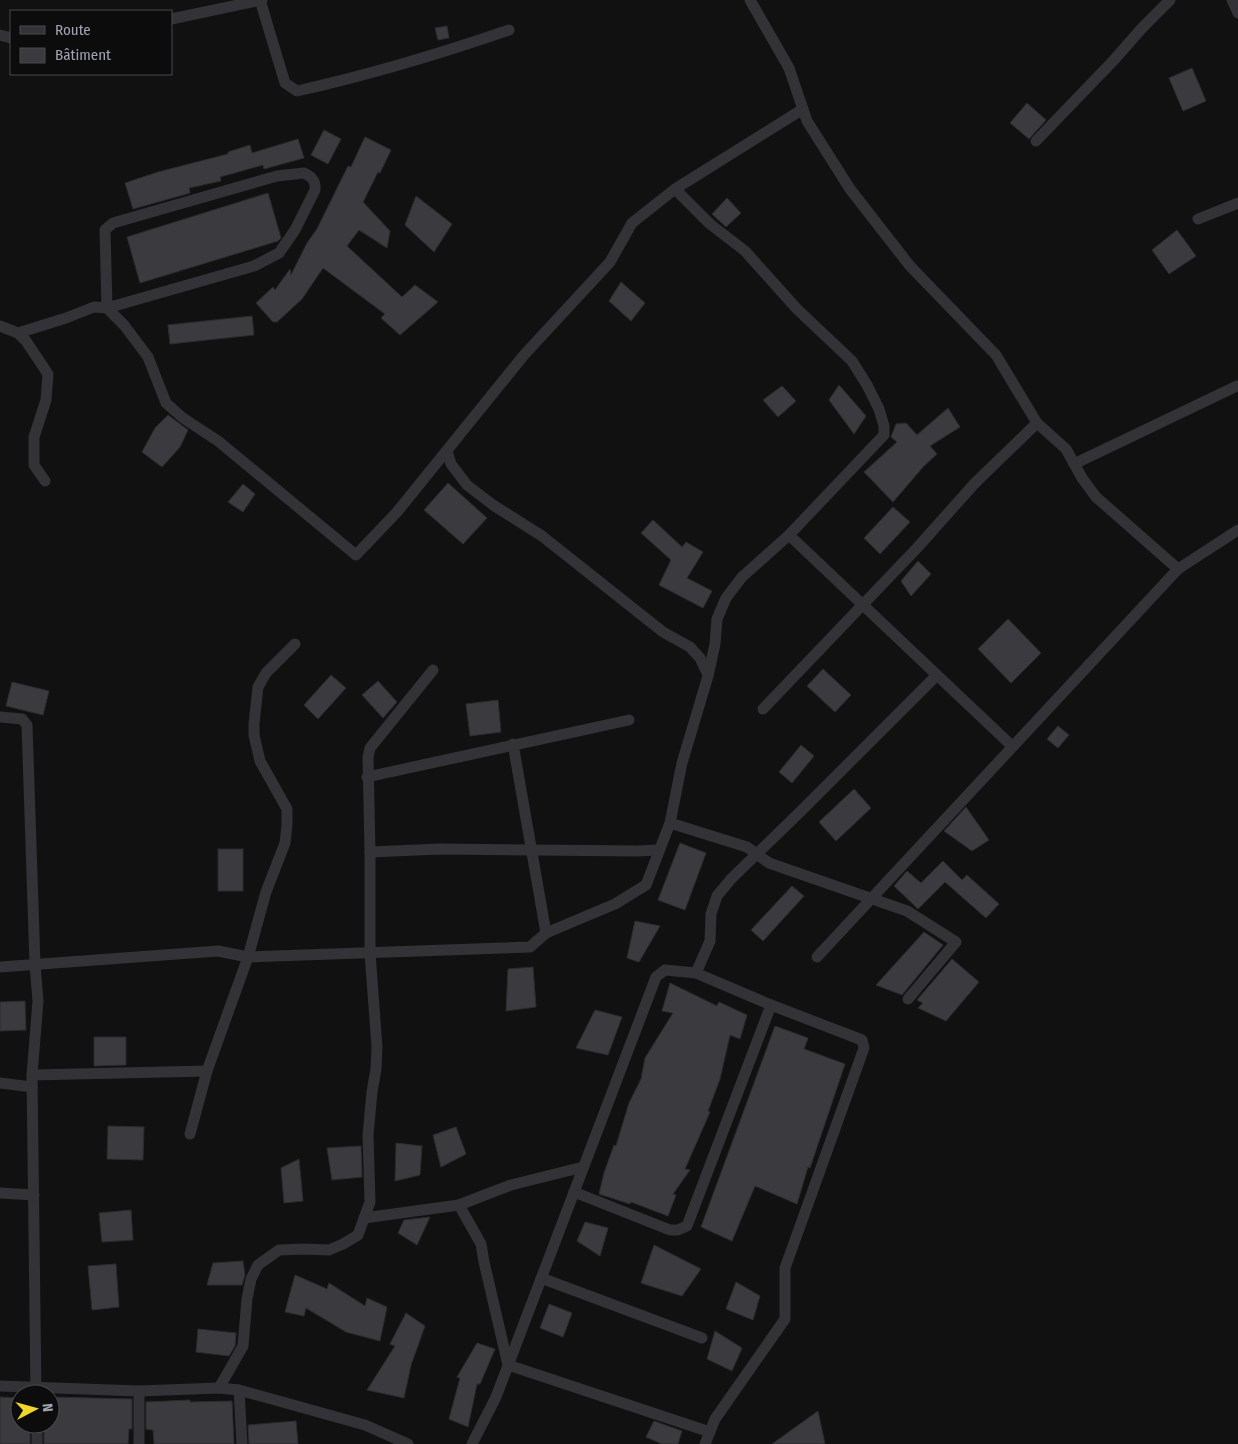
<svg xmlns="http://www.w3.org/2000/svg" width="1238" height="1444" font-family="'Fira Sans Condensed',sans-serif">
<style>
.building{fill:#3b3b3f;stroke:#2c2b2e}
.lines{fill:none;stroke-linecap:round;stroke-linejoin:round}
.street{stroke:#323237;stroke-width:11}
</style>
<rect width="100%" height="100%" fill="#111112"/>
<g class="building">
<path d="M447,26L449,38L438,40L435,28Z"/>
<path d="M1192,68L1206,101L1183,111L1169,78Z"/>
<path d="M1027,103L1046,120L1029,139L1010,123Z"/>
<path d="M324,130L341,139L328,164L311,155Z"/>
<path d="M365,137L391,150L380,173L378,172L363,202L390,231L387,248L359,230L347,246L402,297L415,285L438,302L400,335L381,318L385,314L323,268L302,299L277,322H273L256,303L273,287L275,290L290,269L291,275L307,243L317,229L348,166L351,167Z"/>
<path d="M298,139L304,158L264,169L263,165L220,177L221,181L189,188L190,193L133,209L125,183L158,172L228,154V152L250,145L252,153Z"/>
<path d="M268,193L281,238L278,241L140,283L127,237Z"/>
<path d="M416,196L452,224L434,252L405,225Z"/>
<path d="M727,198L741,213L726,227L712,214Z"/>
<path d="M1177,230L1196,256L1169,274L1152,250Z"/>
<path d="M621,282L645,303L631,321L609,301Z"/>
<path d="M252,316L254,335L170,344L168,325Z"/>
<path d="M839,385L866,416L854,434L829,400Z"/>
<path d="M782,386L796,401L778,417L763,400Z"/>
<path d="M948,408L960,427L930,446L937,454L923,467L893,502L864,472L897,442L891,437L896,424L906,423L917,435Z"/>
<path d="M168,415L188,430L180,447L162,467L142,452L155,428Z"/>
<path d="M448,483L487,518L463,544L424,510Z"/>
<path d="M243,484L255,494L243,512L228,502Z"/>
<path d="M893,507L910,522L880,554L864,538Z"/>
<path d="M653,520L682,547L686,542L703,552L687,578L712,591L703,608L659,585L671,560L641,533Z"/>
<path d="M918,561L931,574L911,596L901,581Z"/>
<path d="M1008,619L1041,653L1011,683L978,649Z"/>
<path d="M823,669L851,695L835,712L807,686Z"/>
<path d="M331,675L346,688L318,719L304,705Z"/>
<path d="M378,681L397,702L383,718L362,695Z"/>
<path d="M12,682L49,691L43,715L6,706Z"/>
<path d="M498,700L501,732L470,736L466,704Z"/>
<path d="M1058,726L1069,735L1058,748L1047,739Z"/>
<path d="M801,745L814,756L792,783L779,772Z"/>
<path d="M854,789L871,808L836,841L819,822Z"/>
<path d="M966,807L989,840L972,851L944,831Z"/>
<path d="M680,843L706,853L685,910L658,900Z"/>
<rect x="218" y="849" width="25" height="42"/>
<path d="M943,861L962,880L967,875L999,904L986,918L945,882L918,909L894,886L907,871L921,883Z"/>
<path d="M792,886L804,896L763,941L751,930Z"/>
<path d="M635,921L660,926L639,962L627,958Z"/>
<path d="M924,932L943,945L902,995L876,985Z"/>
<path d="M952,959L979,982L946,1021L918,1008L923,1003L917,1000Z"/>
<path d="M533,967L536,1007L506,1011L508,969Z"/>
<path d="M670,983L717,1006L719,1002L747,1015L740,1039L730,1035L720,1079L708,1111L710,1112L685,1169L690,1170L673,1194L676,1195L668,1216L631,1202L630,1204L599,1194L604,1173L614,1145L616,1146L629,1103L641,1079L645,1058L673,1013L662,1011Z"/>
<path d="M25,1001L26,1030L0,1031V1002Z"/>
<path d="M595,1010L622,1017L608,1055L576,1048Z"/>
<path d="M775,1026L808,1038L804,1049L845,1064L810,1168L808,1167L797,1204L755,1186L732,1241L701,1227Z"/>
<path d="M94,1037H126V1065L94,1066Z"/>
<path d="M108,1126L144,1127L143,1160L107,1159Z"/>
<path d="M456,1127L466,1154L441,1167L433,1135Z"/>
<path d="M396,1143L422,1146L420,1175L395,1181Z"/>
<path d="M361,1146L362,1177L332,1180L327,1148Z"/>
<path d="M299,1159L303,1201L284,1203L281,1168Z"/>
<path d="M131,1210L133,1240L102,1242L99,1213Z"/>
<path d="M430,1217L417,1245L398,1233L404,1220Z"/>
<path d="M585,1222L608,1228L600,1256L577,1241Z"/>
<path d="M654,1245L701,1269L682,1296L641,1283Z"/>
<path d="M243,1261L245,1275L242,1285H207L213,1263Z"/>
<path d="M116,1264L119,1307L92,1310L88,1266Z"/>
<path d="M295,1275L327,1289L329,1283L365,1306L367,1298L387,1307L380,1341L346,1332L306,1308L304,1316L285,1312Z"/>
<path d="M736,1282L760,1296L753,1320L726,1309Z"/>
<path d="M549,1304L572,1313L563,1337L540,1328Z"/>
<path d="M406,1313L425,1326L411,1365L404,1398L367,1390L395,1346L390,1344Z"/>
<path d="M198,1329L236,1333L235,1346L229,1356L196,1352Z"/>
<path d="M715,1331L742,1348L732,1371L707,1359Z"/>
<path d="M477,1343L495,1349L480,1384H477L468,1427L449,1419L460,1378L457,1377Z"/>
<path d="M0,1397L20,1398V1428H30V1444H0Z"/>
<path d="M50,1397L132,1399V1429H129L128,1444H44V1428L48,1429V1424H50Z"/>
<path d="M190,1400V1402L232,1401L234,1444H154L153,1430L146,1429V1402Z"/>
<path d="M818,1411L825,1444H772Z"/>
<path d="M296,1421L298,1444H249L248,1425Z"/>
<path d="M654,1421L682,1431L678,1444H662L646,1437Z"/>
</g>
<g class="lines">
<g class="street">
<path d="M260,0L285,83L297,91C369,75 439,54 509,30"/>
<path d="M750,0L789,68L807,121L850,189L910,266L996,355L1037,423L1066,449L1082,478L1096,497L1178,569"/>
<path d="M1232,0L1238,13"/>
<path d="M171,19L262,0"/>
<path d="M0,35L11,38"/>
<path d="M1036,141L1113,61L1143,27L1170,0"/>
<path d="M304,173C312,177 316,181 315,190L295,230L279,253L254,266L107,308L105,230L113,223L277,176Z"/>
<path d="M1198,219L1238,203"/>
<path d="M0,326L18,333L66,318L94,307L107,308L124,325L148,357L166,403L183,418L218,441L356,555L397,512L524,355L610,262L632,223L675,189L803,109"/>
<path d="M18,333L26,341L48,374L46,400L34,437V465L45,481"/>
<path d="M447,451L451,464L467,485L493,505L542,536L663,632L690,647L700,658L708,675"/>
<path d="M1074,464L1237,386"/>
<path d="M789,535L1012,746"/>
<path d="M763,709L917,548L975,483L1037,423"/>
<path d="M0,717L22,719L27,725L35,964L38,1001L32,1075L36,1394"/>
<path d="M513,744L546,933"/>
<path d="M367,777L629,720"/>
<path d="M670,823L747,847L769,863L907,911L956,942L908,999"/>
<path d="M370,852L440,849L637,851L659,850"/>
<path d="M817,957L1178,569L1238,530"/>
<path d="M0,967L218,951L248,957L530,947L546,933L615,904L646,885L670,823L682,763L708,676L715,644L717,619L726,598L742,577L789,535L884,435V426L879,409L867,385L852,361L797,309L745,251L710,224L675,189"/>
<path d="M696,973L710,941L711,914L717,896L731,879L800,812L937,675"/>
<path d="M32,1075L207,1071"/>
<path d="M0,1083L32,1087"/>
<path d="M190,1134L207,1071L248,957L266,892L285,843L287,825V809L260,761L254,735V724L258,687L266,673L295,644"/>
<path d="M574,1192L670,1230H678L687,1226L771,1005"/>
<path d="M0,1193L34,1195"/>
<path d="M459,1205L481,1244L484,1262L508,1365L710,1432"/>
<path d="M364,1218L459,1205L511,1185L583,1167"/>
<path d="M541,1278L702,1338"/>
<path d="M0,1386L139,1391L219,1388L239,1390L365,1425L408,1444"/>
<path d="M219,1388L243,1346L247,1299L251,1279L258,1265L279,1250L303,1249L329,1250L343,1244L358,1235L370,1202L368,1135L372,1092L376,1069L377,1047L370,953V852L368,757L370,748L433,670"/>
<path d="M239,1390L242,1444"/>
<path d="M37,1424V1444"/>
<path d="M139,1444V1391"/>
<path d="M472,1444L496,1397L656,977L665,970L696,973L771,1005L862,1040L864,1048L785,1268V1319L715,1419L705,1444"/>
</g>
</g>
<rect x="10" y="10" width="162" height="65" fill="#0c0c0d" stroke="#48494f"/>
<rect x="20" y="26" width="25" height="8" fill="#323237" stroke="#48494f"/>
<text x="55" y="35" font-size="15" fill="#a2a4b3">Route</text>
<rect x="20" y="48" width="25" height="15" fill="#3b3b3f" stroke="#48494f"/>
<text x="55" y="60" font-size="15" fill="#a2a4b3">Bâtiment</text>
<g transform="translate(35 1409) rotate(84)"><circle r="24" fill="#0c0c0d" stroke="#48494f"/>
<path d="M0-4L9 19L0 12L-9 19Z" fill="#f0d62b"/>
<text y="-8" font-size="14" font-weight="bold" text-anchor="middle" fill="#a2a4b3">N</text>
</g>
</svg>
